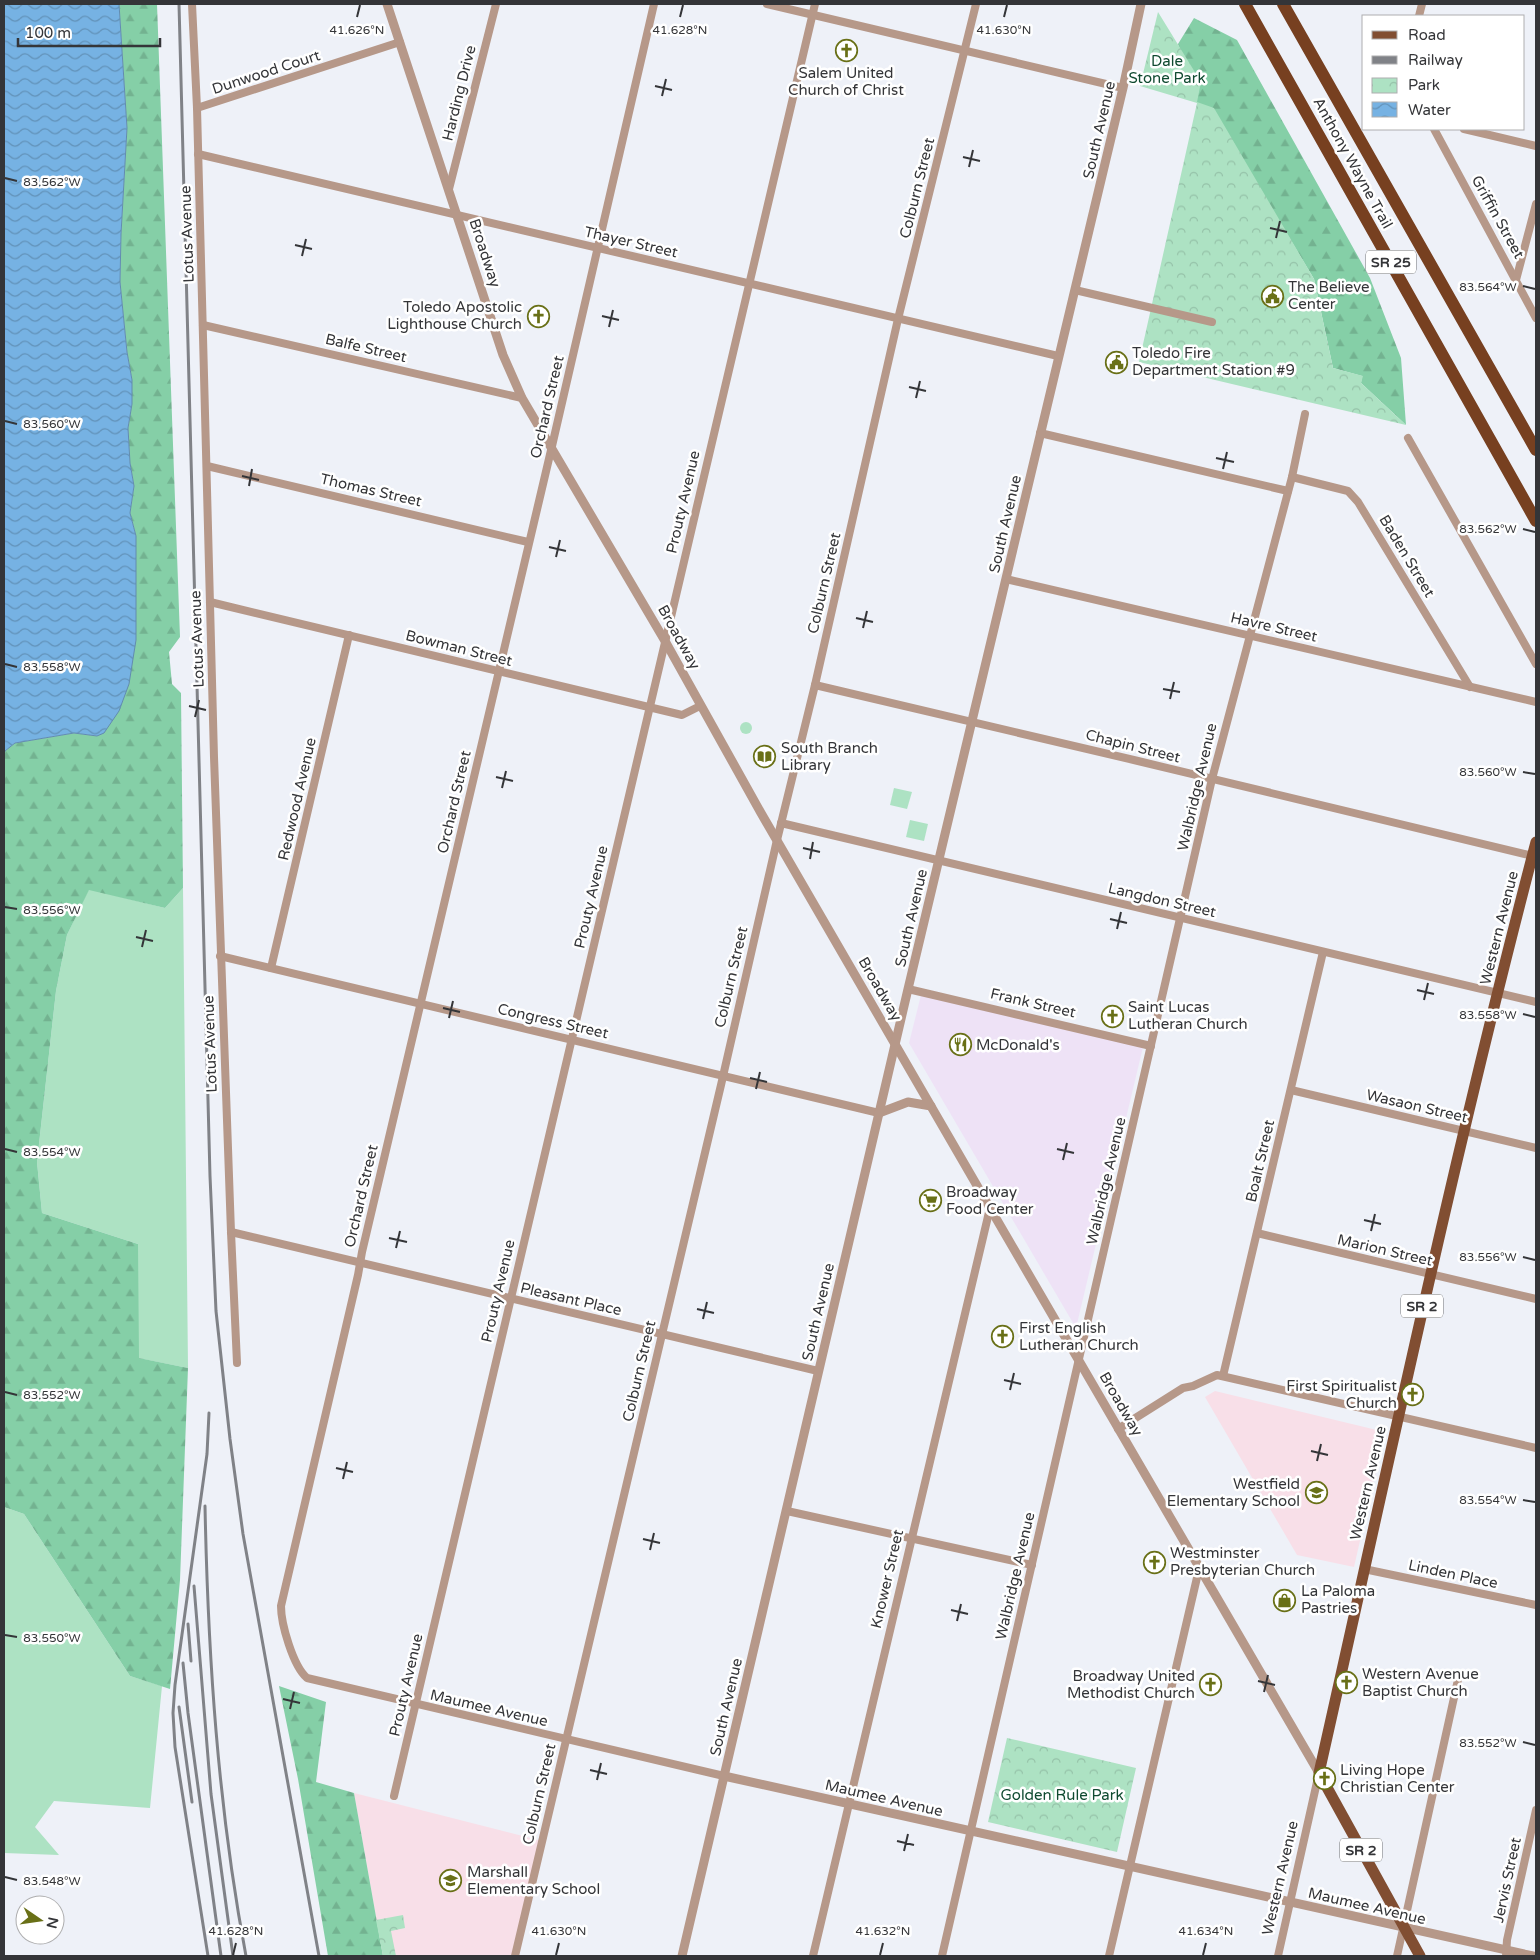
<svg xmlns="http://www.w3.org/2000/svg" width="1540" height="1960" font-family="'Varela Round',sans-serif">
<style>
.commercial{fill:#eee2f6}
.education{fill:#f8dfe8}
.grass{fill:#ade2c3}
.forest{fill:url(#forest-firs)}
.park{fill:url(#park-crowns)}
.water{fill:url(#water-waves);stroke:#628cb0}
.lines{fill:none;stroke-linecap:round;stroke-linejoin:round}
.minor{stroke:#b69889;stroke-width:8}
.tertiary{stroke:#b69889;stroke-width:9}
.primary{stroke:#814e32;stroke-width:11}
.trunk{stroke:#774020;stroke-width:12}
.rail{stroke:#808287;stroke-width:3}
.ticks{fill:none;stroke:#343538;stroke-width:2}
.labels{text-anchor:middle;stroke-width:5;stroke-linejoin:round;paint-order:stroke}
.shield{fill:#fff;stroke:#717274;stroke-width:1}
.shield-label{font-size:14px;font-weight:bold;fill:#343538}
.park-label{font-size:15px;fill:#0f4a30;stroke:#fff}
.street-label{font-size:15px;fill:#343538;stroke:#fff}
.poi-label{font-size:15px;fill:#343538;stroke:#fff;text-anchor:start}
.ticks-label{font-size:12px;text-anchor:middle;fill:#343538;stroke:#fff;stroke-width:5;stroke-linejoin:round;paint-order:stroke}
</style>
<defs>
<pattern id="forest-firs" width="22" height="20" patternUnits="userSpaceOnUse" patternTransform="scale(1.25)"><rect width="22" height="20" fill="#85cfa7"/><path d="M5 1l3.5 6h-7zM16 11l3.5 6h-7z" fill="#73b290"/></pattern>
<pattern id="park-crowns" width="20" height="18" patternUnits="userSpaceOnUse" patternTransform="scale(1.25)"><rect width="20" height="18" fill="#ade2c3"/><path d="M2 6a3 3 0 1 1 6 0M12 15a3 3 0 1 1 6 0" fill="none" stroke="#95c2a8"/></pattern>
<pattern id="water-waves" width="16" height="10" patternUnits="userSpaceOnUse" patternTransform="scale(1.25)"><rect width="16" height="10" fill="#76b2e3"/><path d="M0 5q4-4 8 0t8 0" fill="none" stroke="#6292b9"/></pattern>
</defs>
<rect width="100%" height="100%" fill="#eef1f8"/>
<path class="commercial" d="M921,995L1143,1047L1076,1328L909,1043Z"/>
<g class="education">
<path d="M1215,1391L1385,1432L1354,1567L1297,1555L1205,1397Z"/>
<path d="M354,1793L542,1841L515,1956H383Z"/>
</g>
<g class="grass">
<circle cx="746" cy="728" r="6"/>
<path d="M894,788L912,792L907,809L890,805Z"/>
<path d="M910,820L928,824L924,841L906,837Z"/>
<path d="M183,888L188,1368L138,1358V1244L42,1213L37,1162L56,991L67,935L89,889L165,908Z"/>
<path d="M4,1507L24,1514L130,1676L162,1686L150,1808L54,1801L35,1827L59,1855L4,1853Z"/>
</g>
<g class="forest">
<path d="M119,4H157L180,637L169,652L172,684L181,693L183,888L165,908L89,890L67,935L56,991L37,1162L42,1213L138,1244L139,1358L188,1368L180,1580L170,1689L130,1676L24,1514L4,1507V755L5,751L15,743L74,733L97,736L136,640V536L130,513L134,486L130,463L128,428L132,404V380L127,352L120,282L121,234L127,128Z"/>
<path d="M1194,18L1237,40L1370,278L1401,358L1406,425L1361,383L1362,376L1333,368L1314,279L1272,209L1197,103L1178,44Z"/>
<path d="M279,1686L326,1702L316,1782L354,1793L383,1956H328L298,1779Z"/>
</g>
<g class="park">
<path d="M1158,12L1201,82L1197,102L1214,108L1314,279L1333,368L1363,376L1361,383L1406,425L1139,362L1197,103L1140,86Z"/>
<path d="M1007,1738L1136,1768L1117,1852L988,1822Z"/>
<path d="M403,1915L405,1928L391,1931L396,1956H383L376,1920Z"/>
</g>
<path class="water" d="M4,4H119L127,128L121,234L120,282L127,352L132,380V404L128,428L130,463L134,486L130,513L136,536V640L129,684L119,711L104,733L97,736L74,733L15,743L5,751L4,755Z"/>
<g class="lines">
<g class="minor">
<path d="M192,4L197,108L214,757L231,1232L237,1363"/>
<path d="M654,4L552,446L362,1252L358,1275L281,1606C281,1624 293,1666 307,1678L724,1776"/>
<path d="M767,4L1123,88"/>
<path d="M1419,16L1422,4"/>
<path d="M197,108L400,42"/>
<path d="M1434,129L1536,318"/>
<path d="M1464,129L1536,146"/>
<path d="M198,154L1058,356"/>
<path d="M449,189L496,4"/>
<path d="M1516,280L1536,204"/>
<path d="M1075,290L1212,322"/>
<path d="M203,325L522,398"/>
<path d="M1040,433L1288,491"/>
<path d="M1408,438L1536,664"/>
<path d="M207,466L528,542"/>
<path d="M1292,477L1348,491L1358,502L1470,687"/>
<path d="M1006,579L1536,702"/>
<path d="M210,602L682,715L700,706"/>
<path d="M815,685L1138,761L1533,856"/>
<path d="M781,823L1536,1002"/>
<path d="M220,956L879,1113"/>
<path d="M271,968L349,635"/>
<path d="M908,989L1151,1046"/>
<path d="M1291,1090L1536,1148"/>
<path d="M231,1232L818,1371"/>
<path d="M1257,1233L1536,1299"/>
<path d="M1223,1376L1323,952"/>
<path d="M1118,1429L1183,1388L1193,1386L1217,1375L1536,1448"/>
<path d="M787,1511L1032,1565"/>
<path d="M1364,1569L1536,1605"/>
<path d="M394,1796L815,4"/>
<path d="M515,1956L721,1085L777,840L815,685L898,319L976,4"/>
<path d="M813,1956L990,1208"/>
<path d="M942,1956L1212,779L1292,477L1305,414"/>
<path d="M1109,1956L1199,1569"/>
<path d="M1278,1956L1319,1773"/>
<path d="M1397,1956L1459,1675"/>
<path d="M1506,1956L1507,1940L1536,1810"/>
</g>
<g class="tertiary">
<path d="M387,4L503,355L522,398L665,641L761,813L990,1208L1319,1773"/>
<path d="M879,1113L908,1102L931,1106"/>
<path d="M724,1776L1533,1956"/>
<path d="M682,1956L908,989L1123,88L1141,4"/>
</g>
<path class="primary" d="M1420,1956L1319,1773C1389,1462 1455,1150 1536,842"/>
<g class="trunk">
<path d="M1245,4L1536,521"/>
<path d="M1283,4L1536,450"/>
</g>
<g class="rail">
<path d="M179,4L210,1176L216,1311L230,1439L243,1534L319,1956"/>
<path d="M205,1506C208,1657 218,1808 246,1956"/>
<path d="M194,1586L211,1794L233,1956"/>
<path d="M188,1624L191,1661"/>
<path d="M183,1663L188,1713L221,1956"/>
<path d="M179,1707L192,1802"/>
<path d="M208,1956L175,1747L173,1713L175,1685L207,1454L209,1413"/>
</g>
</g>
<path class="ticks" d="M357,17L360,5M680,17L683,5M1004,17L1007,5M655,86L672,90M662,96L666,79M963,157L980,161M969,167L973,150M5,178L17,181M1270,228L1287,232M1276,238L1280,221M295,245L312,249M302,256L306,239M1523,286L1535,289M602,316L619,320M609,327L613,310M909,387L926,391M916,398L920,381M5,421L17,424M1216,458L1234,462M1223,469L1227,452M242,476L259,480M249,486L252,469M1523,529L1535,532M549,547L566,551M556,557L560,540M856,618L873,622M863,628L867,611M5,664L17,667M1163,689L1180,692M1170,699L1174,682M189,706L206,710M195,717L199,700M1523,772L1535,774M496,777L513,781M502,788L506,771M803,848L820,852M810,859L813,842M5,907L17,909M1110,919L1127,923M1117,929L1121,912M136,937L153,941M142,947L146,930M1417,990L1434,994M1424,1000L1428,983M443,1008L460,1012M1523,1014L1535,1017M449,1018L453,1001M750,1078L767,1082M756,1089L760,1072M5,1149L17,1152M1057,1149L1074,1153M1063,1160L1067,1143M1364,1220L1381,1224M1371,1231L1375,1214M389,1238L407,1242M396,1248L400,1231M1523,1257L1535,1260M697,1309L714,1313M703,1319L707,1302M1004,1380L1021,1384M1010,1390L1014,1373M5,1392L17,1395M1311,1451L1328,1455M1317,1461L1321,1444M336,1468L353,1472M343,1479L347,1462M1523,1500L1535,1502M643,1539L660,1543M650,1550L654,1533M951,1610L968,1614M957,1621L961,1604M5,1635L17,1637M1258,1681L1275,1685M1264,1692L1268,1675M283,1699L300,1703M290,1709L294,1692M1523,1742L1535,1745M590,1770L607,1774M597,1780L601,1763M897,1841L914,1845M904,1851L908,1834M5,1877L17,1880M233,1955L236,1943M556,1955L559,1943M880,1955L883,1943M1203,1955L1206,1943"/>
<defs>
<symbol id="church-ring" viewBox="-11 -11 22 22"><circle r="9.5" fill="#fff" stroke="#697017" stroke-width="1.5"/><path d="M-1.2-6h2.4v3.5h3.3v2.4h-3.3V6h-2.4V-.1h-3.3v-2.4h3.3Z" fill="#697017"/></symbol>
<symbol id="civic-ring" viewBox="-11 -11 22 22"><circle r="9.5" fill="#fff" stroke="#697017" stroke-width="1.5"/><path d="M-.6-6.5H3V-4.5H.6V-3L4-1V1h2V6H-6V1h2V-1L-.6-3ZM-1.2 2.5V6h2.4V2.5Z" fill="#697017"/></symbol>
<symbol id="library-ring" viewBox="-11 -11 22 22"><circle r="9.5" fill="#fff" stroke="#697017" stroke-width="1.5"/><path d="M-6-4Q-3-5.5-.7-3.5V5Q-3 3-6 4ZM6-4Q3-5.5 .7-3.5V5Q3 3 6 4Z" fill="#697017"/></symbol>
<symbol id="restaurant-ring" viewBox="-11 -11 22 22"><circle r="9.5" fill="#fff" stroke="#697017" stroke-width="1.5"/><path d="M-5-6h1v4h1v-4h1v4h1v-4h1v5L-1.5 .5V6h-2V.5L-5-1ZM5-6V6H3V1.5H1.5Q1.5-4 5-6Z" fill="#697017"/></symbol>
<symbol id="supermarket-ring" viewBox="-11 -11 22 22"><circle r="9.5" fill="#fff" stroke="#697017" stroke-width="1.5"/><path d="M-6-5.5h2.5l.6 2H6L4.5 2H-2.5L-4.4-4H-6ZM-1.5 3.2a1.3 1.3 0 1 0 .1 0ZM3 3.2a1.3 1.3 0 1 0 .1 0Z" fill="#697017"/></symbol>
<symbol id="school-ring" viewBox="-11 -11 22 22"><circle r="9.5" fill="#fff" stroke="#697017" stroke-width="1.5"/><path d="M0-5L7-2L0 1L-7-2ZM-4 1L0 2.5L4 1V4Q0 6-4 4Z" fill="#697017"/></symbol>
<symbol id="shop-ring" viewBox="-11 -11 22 22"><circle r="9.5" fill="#fff" stroke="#697017" stroke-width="1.5"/><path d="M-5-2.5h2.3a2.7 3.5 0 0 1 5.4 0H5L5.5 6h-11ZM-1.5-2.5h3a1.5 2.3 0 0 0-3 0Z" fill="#697017"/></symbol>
</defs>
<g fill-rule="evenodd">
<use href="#church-ring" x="834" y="38" width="25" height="25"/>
<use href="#civic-ring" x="1260" y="284" width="25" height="25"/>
<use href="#church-ring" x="526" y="304" width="25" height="25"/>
<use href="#civic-ring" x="1104" y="350" width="25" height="25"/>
<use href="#library-ring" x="752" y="744" width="25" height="25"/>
<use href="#church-ring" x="1100" y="1004" width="25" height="25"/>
<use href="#restaurant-ring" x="948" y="1032" width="25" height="25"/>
<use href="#supermarket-ring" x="918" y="1188" width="25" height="25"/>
<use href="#church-ring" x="990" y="1324" width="25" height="25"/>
<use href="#church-ring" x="1400" y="1382" width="25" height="25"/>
<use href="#school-ring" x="1304" y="1480" width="25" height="25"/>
<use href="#church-ring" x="1142" y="1550" width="25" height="25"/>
<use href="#shop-ring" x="1272" y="1588" width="25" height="25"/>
<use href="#church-ring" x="1334" y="1670" width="25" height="25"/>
<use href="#church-ring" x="1198" y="1672" width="25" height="25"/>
<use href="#church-ring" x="1312" y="1766" width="25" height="25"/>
<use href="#school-ring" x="438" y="1868" width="25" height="25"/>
</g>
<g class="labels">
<g class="shield">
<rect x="1366" y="250.5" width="50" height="23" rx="4"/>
<rect x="1401" y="1294.5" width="42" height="23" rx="4"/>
<rect x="1340" y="1838.5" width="42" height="23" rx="4"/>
</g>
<g class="shield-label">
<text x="1391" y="267">SR 25</text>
<text x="1422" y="1311">SR 2</text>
<text x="1361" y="1855">SR 2</text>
</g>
<g class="park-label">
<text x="1167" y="66">Dale<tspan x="1167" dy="17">Stone Park</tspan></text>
<text x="1062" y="1800">Golden Rule Park</text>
</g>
<g class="street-label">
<text transform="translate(266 72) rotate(-18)" y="5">Dunwood Court</text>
<text transform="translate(459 93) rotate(-76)" y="5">Harding Drive</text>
<text transform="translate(1099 130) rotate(-77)" y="5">South Avenue</text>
<text transform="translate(1353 163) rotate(61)" y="5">Anthony Wayne Trail</text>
<text transform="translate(917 188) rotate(-76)" y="5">Colburn Street</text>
<text transform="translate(1498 217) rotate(61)" y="5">Griffin Street</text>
<text transform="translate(187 234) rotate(-92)" y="5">Lotus Avenue</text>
<text transform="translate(631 242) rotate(13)" y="5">Thayer Street</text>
<text transform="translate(485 253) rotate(72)" y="5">Broadway</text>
<text transform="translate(366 348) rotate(13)" y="5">Balfe Street</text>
<text transform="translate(547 407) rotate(-77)" y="5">Orchard Street</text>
<text transform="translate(371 490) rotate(13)" y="5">Thomas Street</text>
<text transform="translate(683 502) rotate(-77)" y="5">Prouty Avenue</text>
<text transform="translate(1005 524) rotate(-77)" y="5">South Avenue</text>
<text transform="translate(1407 556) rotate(59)" y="5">Baden Street</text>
<text transform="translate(824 583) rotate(-77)" y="5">Colburn Street</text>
<text transform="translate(1274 627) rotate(13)" y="5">Havre Street</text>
<text transform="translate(679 637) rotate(61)" y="5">Broadway</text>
<text transform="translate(197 639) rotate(-92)" y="5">Lotus Avenue</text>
<text transform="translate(459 648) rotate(14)" y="5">Bowman Street</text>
<text transform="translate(1133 746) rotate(14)" y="5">Chapin Street</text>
<text transform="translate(1197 787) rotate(-77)" y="5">Walbridge Avenue</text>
<text transform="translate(297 799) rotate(-77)" y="5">Redwood Avenue</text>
<text transform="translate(454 802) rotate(-77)" y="5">Orchard Street</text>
<text transform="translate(591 897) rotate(-77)" y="5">Prouty Avenue</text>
<text transform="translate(1162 900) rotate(13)" y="5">Langdon Street</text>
<text transform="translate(911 918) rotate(-77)" y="5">South Avenue</text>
<text transform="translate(1499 928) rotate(-76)" y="5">Western Avenue</text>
<text transform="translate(731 977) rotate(-77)" y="5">Colburn Street</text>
<text transform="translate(880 989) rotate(60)" y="5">Broadway</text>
<text transform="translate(1033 1003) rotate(13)" y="5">Frank Street</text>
<text transform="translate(553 1021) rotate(13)" y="5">Congress Street</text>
<text transform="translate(210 1044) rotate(-92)" y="5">Lotus Avenue</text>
<text transform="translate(1417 1106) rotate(13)" y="5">Wasaon Street</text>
<text transform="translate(1260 1161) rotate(-77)" y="5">Boalt Street</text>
<text transform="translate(1106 1181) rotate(-77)" y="5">Walbridge Avenue</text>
<text transform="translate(361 1196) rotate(-77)" y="5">Orchard Street</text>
<text transform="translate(1385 1250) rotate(13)" y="5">Marion Street</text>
<text transform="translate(498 1291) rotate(-77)" y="5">Prouty Avenue</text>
<text transform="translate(571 1299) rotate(13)" y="5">Pleasant Place</text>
<text transform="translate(818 1312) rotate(-77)" y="5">South Avenue</text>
<text transform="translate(639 1371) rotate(-77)" y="5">Colburn Street</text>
<text transform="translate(1121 1404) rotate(60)" y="5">Broadway</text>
<text transform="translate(1368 1483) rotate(-77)" y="5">Western Avenue</text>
<text transform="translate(1453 1574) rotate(12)" y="5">Linden Place</text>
<text transform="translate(1015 1576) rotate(-77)" y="5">Walbridge Avenue</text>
<text transform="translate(887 1579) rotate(-77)" y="5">Knower Street</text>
<text transform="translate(406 1685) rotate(-77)" y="5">Prouty Avenue</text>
<text transform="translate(726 1707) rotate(-77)" y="5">South Avenue</text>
<text transform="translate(489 1708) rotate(13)" y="5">Maumee Avenue</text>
<text transform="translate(539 1794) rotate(-77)" y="5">Colburn Street</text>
<text transform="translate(884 1798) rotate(13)" y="5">Maumee Avenue</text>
<text transform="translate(1280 1878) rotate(-77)" y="5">Western Avenue</text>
<text transform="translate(1507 1880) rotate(-78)" y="5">Jervis Street</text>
<text transform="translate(1367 1906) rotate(13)" y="5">Maumee Avenue</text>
</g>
<g class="poi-label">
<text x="846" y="78" text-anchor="middle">Salem United<tspan x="846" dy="17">Church of Christ</tspan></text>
<text x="1288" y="292">The Believe<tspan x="1288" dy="17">Center</tspan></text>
<text x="522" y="312" text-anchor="end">Toledo Apostolic<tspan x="522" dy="17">Lighthouse Church</tspan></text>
<text x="1132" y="358">Toledo Fire<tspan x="1132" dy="17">Department Station #9</tspan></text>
<text x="781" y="753">South Branch<tspan x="781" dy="17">Library</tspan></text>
<text x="1128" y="1012">Saint Lucas<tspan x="1128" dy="17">Lutheran Church</tspan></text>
<text x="976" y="1050">McDonald's</text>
<text x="946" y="1197">Broadway<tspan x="946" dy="17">Food Center</tspan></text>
<text x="1019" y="1333">First English<tspan x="1019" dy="17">Lutheran Church</tspan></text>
<text x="1397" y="1391" text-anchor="end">First Spiritualist<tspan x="1397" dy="17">Church</tspan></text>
<text x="1300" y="1489" text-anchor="end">Westfield<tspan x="1300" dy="17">Elementary School</tspan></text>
<text x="1170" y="1558">Westminster<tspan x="1170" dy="17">Presbyterian Church</tspan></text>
<text x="1301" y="1596">La Paloma<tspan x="1301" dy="17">Pastries</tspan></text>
<text x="1362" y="1679">Western Avenue<tspan x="1362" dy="17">Baptist Church</tspan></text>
<text x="1195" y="1681" text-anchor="end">Broadway United<tspan x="1195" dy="17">Methodist Church</tspan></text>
<text x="1340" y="1775">Living Hope<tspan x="1340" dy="17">Christian Center</tspan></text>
<text x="467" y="1877">Marshall<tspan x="467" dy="17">Elementary School</tspan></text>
</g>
</g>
<g class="ticks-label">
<text x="357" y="34">41.626°N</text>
<text x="680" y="34">41.628°N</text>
<text x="1004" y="34">41.630°N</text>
<text x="52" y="186">83.562°W</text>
<text x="1488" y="291">83.564°W</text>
<text x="52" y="428">83.560°W</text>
<text x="1488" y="533">83.562°W</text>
<text x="52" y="671">83.558°W</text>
<text x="1488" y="776">83.560°W</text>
<text x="52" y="914">83.556°W</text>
<text x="1488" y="1019">83.558°W</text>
<text x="52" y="1156">83.554°W</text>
<text x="1488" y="1261">83.556°W</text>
<text x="52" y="1399">83.552°W</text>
<text x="1488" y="1504">83.554°W</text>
<text x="52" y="1642">83.550°W</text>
<text x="1488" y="1747">83.552°W</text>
<text x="52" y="1885">83.548°W</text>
<text x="236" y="1935">41.628°N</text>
<text x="559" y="1935">41.630°N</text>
<text x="883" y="1935">41.632°N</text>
<text x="1206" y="1935">41.634°N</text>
</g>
<rect width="1540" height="1960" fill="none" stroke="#343538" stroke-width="10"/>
<rect x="1362" y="15" width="162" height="115" fill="#ffffff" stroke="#aeaeaf"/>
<rect x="1372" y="31" width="25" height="8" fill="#814e32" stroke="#aeaeaf"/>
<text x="1408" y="40" font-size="15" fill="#343538">Road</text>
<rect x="1372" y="56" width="25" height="8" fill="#808287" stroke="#aeaeaf"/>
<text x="1408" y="65" font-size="15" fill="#343538">Railway</text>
<rect x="1372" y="78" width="25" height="15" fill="url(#park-crowns)" stroke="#aeaeaf"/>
<text x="1408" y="90" font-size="15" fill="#343538">Park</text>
<rect x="1372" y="102" width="25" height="15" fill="url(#water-waves)" stroke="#aeaeaf"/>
<text x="1408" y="115" font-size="15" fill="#343538">Water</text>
<g transform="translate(40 1920) rotate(103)"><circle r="24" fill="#ffffff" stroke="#aeaeaf"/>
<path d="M0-4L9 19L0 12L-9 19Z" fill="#697017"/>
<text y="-8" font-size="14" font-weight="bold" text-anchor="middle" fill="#343538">N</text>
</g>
<path d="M18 38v8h142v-8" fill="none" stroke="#343538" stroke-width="2.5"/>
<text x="25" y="38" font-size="15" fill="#343538" stroke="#ffffff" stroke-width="4" paint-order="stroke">100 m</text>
</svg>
